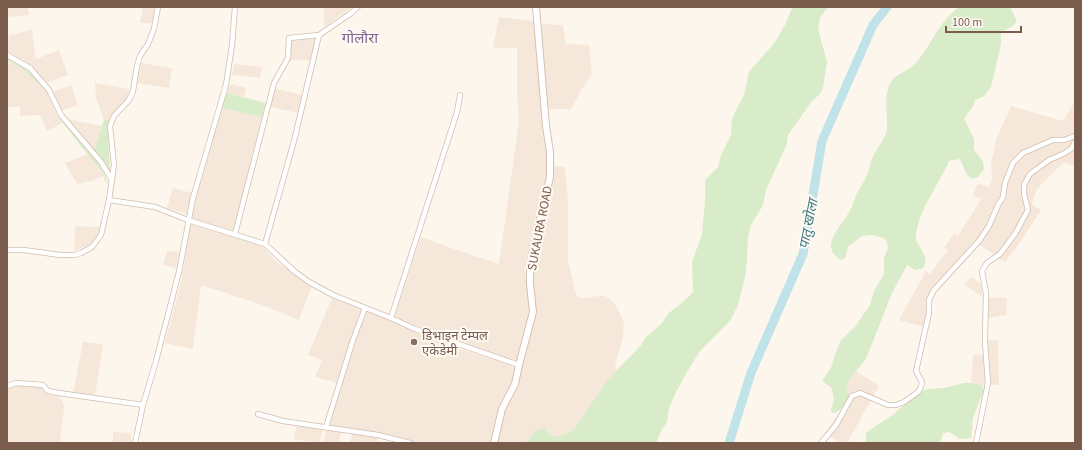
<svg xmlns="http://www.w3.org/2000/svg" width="1082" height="450" font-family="'Source Sans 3','Noto Sans Devanagari',sans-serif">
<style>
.residential{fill:#f5e8da}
.green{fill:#d8ecc9}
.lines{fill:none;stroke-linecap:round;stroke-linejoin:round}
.river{stroke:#bfe3e8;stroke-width:9}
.street-casing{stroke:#d1beb0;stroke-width:6}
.secondary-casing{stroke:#d6c0b0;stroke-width:8}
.street{stroke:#fff;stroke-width:4.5}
.secondary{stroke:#fff;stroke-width:6}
.education-dot{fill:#8d6e63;stroke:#fffaf3;stroke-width:1.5}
.labels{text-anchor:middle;stroke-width:4;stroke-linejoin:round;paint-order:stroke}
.street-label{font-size:13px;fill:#7a5c4d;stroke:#fffaf3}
.education-label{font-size:13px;fill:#785e54;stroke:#fffaf3;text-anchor:start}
.water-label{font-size:14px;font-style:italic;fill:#437c86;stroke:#fffaf3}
.quarter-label{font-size:15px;fill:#846695;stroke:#fffaf3}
</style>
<rect width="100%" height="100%" fill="#fdf6ec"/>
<g class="residential">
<path d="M7,7H28L29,15L7,17Z"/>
<path d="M143,7H155L152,23H140Z"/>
<path d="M324,7H353L324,27Z"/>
<path d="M499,17L534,21L549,177L525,268L530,306L529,316L516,363L435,335L395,316L421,237L454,249L499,264L519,121L517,91V48H493Z"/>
<path d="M542,24L563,25L566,44L589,45L592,74L581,90L571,109H549L544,68Z"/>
<path d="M32,30L36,59L59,50L68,75L46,83L28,63L7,52L9,35Z"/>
<path d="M316,37L311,60H290L291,40Z"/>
<path d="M7,59L26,72L47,92L56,114L63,123L47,131L40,115L20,116V107H7Z"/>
<path d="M141,63L172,68L169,88L137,83Z"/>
<path d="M234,64L262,67L260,78L232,75Z"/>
<path d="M95,83L129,89L128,97L110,119L104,120L96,98Z"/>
<path d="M230,84L246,88L244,97L227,93Z"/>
<path d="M71,85L78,105L61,111L52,92Z"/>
<path d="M274,88L302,95L298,113L270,107Z"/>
<path d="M1075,101V167L1064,162L1037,189L1032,204L1041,210L1021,241L1005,262L980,245L937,292L932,301V313L928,328L899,320L926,271L930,274L948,250L944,248L954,234L958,236L981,199L973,195L978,184L990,187L992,178L991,164L996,140L1011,106L1063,121Z"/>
<path d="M222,108L262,117L234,231L191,218L205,163Z"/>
<path d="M68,119L102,126L95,149L90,148Z"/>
<path d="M88,154L103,176L92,181L77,184L65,163Z"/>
<path d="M553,166L565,167L568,200V261L576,294L578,297L584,298L599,296H605L615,304L622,318L624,324L623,337L615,364L617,371L607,381L574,429L564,435L559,437H553L544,428L533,433L526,443H496L505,410L519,385L520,365L530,335L535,310L533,286V267L553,182Z"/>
<path d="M173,188L192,193L187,214L167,208Z"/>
<path d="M190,224L262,246L277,262L312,285L299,320L262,305L201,285L193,349L165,343L182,278Z"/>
<path d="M75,226L100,227L98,234L92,243L87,246L74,251Z"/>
<path d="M167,251L179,252L176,268L163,265Z"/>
<path d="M971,277L982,285V297L964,284Z"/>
<path d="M988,297L1007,298L1006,315L988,318Z"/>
<path d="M332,298L362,310L337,383L315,377L322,360L308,355Z"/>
<path d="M366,310L444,344L514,366L513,382L501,402L495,419L490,443H417L328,425Z"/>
<path d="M983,340H998L999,385H982L971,383L973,355L984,354Z"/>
<path d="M83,342L103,344L95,397L73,394Z"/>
<path d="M856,371L879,386L847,443H842L824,434L846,404L849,395L847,387L848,381Z"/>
<path d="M17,385L41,388L48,395L59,396L63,402L64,408L60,443H7V389Z"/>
<path d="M297,425L323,428L320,443L294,439Z"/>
<path d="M326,429L341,431L339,443H324Z"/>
<path d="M113,432L131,433V443L113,442Z"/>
<path d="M352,433L378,438L377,443H350Z"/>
</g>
<g class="green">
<path d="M794,7H828L820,18L818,29L827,62L823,88L820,94L812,101L788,135L787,144L766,190L763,205L751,225L748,238L747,260L745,277L738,305L730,321L701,350L691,365L675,394L669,408L667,422L660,433L656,443H526C531,436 534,429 544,428L550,435L556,437L564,435L574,429L607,381L641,345L645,338L661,324L669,313L684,301L693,292L692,262L702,234L705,201V180L718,167L721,155L731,135L732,120L736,110L744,95L749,72L775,42L786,23L791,10Z"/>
<path d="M959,7H1010L1016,19V23L1011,27L1003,31L1001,34V44L991,87L984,96L975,100L973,106L964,119L974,139V150L983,161L984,169L978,177L972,179L967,175L960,159L949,161C939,185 920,207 916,234C914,246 932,255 923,268L915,270L907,265L892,293L866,359L848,381L847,387L849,395C846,403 842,410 834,413L831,412V409L834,400L832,388L822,381L831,368L834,357L841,340L855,327L870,305L874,291L884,274V258L888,248L887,242L884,238L872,235L862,236L850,245L848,247L845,258L842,260C836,258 830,251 831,244C833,232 844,222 849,212C853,206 854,199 857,193C860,187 864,182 866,177C869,170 870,163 873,157C877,147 885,140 887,130C888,114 883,96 891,82C897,73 906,72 913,66C931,48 937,23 959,7Z"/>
<path d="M7,57C22,64 36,77 47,91C53,99 55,110 61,118C74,137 105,163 108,186L100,170L59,118L47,92L26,72L7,59Z"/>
<path d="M227,93L266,103L262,117L222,108Z"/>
<path d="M110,119L108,134L110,172L90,148H95L104,120Z"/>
<path d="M964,383H971L982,385L984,390L973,418L971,438L960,439L949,432L943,433L940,443H866V434L868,431L894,414L917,393L928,389L944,388Z"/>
</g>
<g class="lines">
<path class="river" d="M729,443L751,373L803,254L822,141L873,25L887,7"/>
<defs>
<g id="street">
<path d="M7,55L30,68L49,90L61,115L101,162L112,180"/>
<path d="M109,200L114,165L110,126L114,116L129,100L133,91L137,66L140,56L148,44L154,29L158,7"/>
<path d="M235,234L274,83L288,58L289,38L319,35L350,14L358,7"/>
<path d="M265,244L294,141L319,35"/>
<path d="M7,250H24L60,255H75L81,253L92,247L101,235L109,200L155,207L188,220L265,244L294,271L309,282L333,295L391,318L415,329L519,365"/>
<path d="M391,318L457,112L460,95"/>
<path d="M7,386L16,383L43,385L48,391L59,393L143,405"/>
<path d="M258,414L283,421L378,435L410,443"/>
<path d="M326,427L353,340L365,308"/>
<path d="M135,443L143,405L156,361L179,272L193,198L226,85L232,45L235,7"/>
<path d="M821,443L836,425L852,396L860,393L888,405H896L904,402L918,392L921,387L922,382L916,371L929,313V300L934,290L979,241L989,226L998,205L1003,197L1005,183L1013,163L1023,153L1053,140H1064L1075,136"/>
<path d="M976,443L988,383L985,342L986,293L982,271L987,263L1000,254L1015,234L1028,210L1024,194V185L1030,174L1049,160L1065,153L1071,149L1075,142"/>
</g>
<path id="secondary" d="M494,443L502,409L515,384L519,365L533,312L530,284V268L533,251L550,177V152L546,126L536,7"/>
</defs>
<use href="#street" class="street-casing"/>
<use href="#secondary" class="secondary-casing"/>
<use href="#street" class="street"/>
<use href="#secondary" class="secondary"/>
</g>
<circle class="education-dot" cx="414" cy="342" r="4"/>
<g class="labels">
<g class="street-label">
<text transform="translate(539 228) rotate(-79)" y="5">SUKAURA ROAD</text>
</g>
<g class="education-label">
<text x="422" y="340">डिभाइन टेम्पल<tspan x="422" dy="15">एकेडेमी</tspan></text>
</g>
<g class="water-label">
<text transform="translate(808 224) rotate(-79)" y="5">पातु खोला</text>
</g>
<g class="quarter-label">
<text x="360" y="43">गोलौरा</text>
</g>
</g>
<rect width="1082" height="450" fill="none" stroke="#7a5c4d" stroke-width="16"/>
<path d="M946 26v6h75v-6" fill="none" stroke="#7a5c4d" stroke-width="2"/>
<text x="952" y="26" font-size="12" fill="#7a5c4d" stroke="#fffaf3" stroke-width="3" paint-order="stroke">100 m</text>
</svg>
